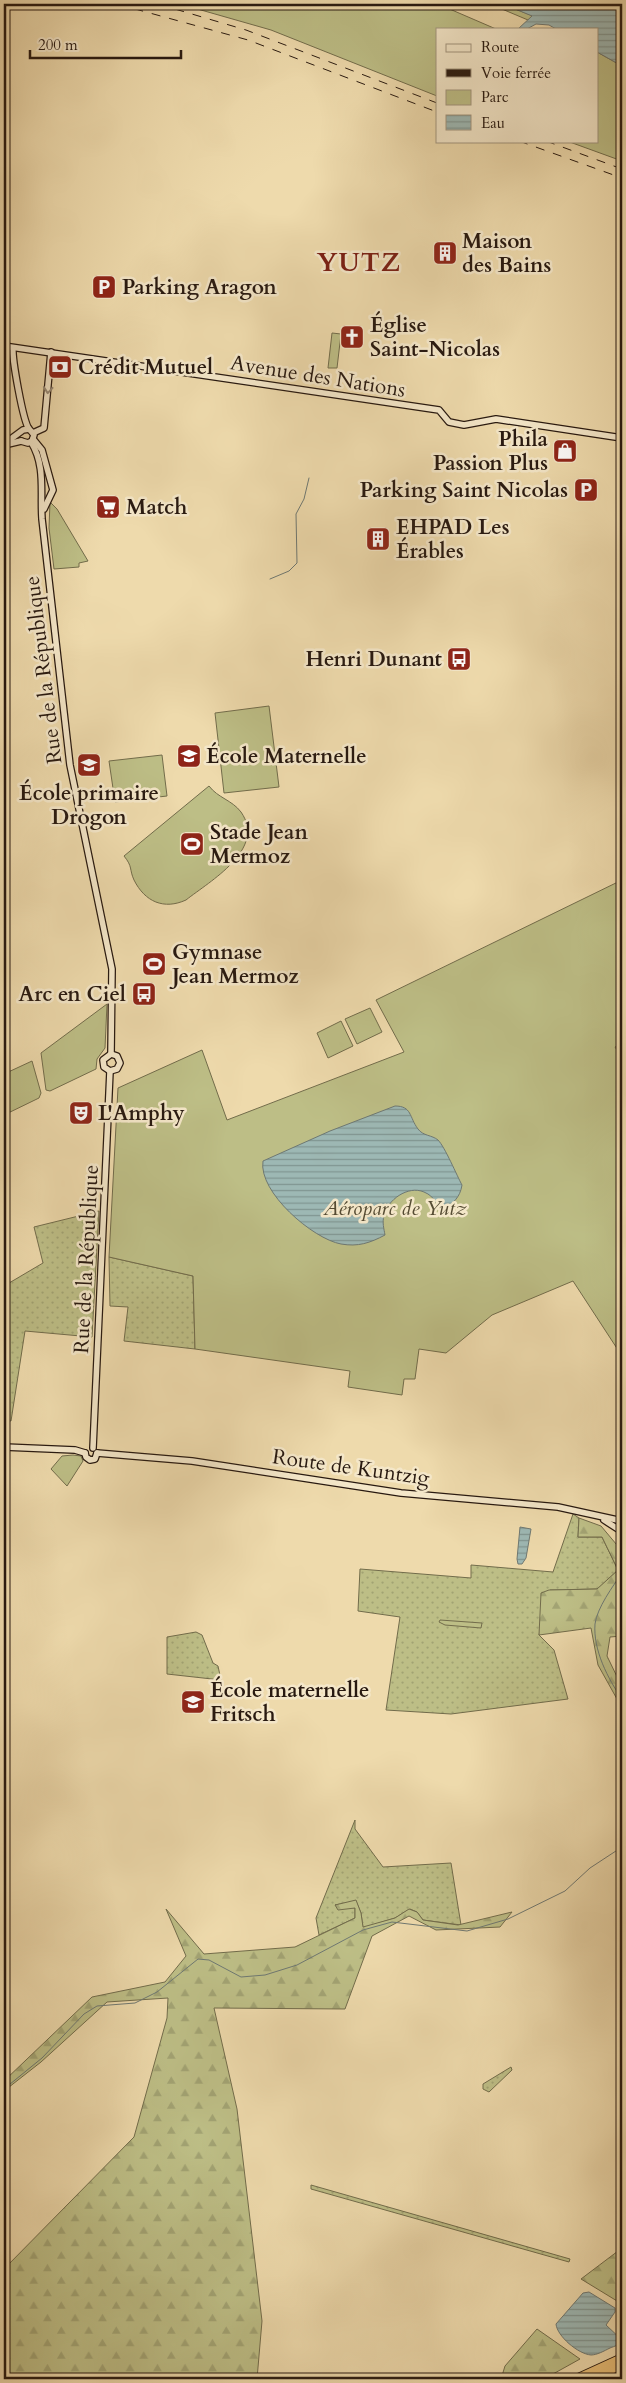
<svg xmlns="http://www.w3.org/2000/svg" width="626" height="2383" font-family="Cardo,serif">
<style>
.grass{fill:url(#grass-dots);stroke:#726c4b}
.forest{fill:url(#forest-firs);stroke:#726c4b}
.park{fill:#bdbe86;stroke:#726c4b}
.water{fill:url(#water-rules);stroke:#6e7872}
.lines{fill:none;stroke-linecap:round;stroke-linejoin:round}
.stream{stroke:#6e7872;stroke-width:1}
.secondary-casing{stroke:#281910;stroke-width:8}
.highway-casing{stroke:#281910;stroke-width:10}
.secondary{stroke:#f4e7c9;stroke-width:5.5}
.highway{stroke:#e7bd76;stroke-width:8}
.rail{stroke:#281910;stroke-width:1;stroke-dasharray:9 9;stroke-linecap:butt}
.oneway{stroke:#988a76}
.labels{text-anchor:middle;stroke-width:5;stroke-linejoin:round;paint-order:stroke}
.poi-label{font-size:21px;font-weight:bold;fill:#281910;stroke:#f4e7c9;text-anchor:start}
.street-label{font-size:21px;fill:#281910;stroke:#f4e7c9}
.park-label{font-size:21px;font-style:italic;fill:#554b33;stroke:#f4e7c9}
.district-label{font-size:26px;font-weight:bold;letter-spacing:1px;fill:#7a1f14;stroke:#f4e7c9}
</style>
<defs>
<pattern id="grass-dots" width="8" height="8" patternUnits="userSpaceOnUse" patternTransform="scale(1.25)"><rect width="8" height="8" fill="#bdbe86"/><path d="M2 2h.1M6 6h.1" fill="none" stroke="#a2a373" stroke-width="1.8" stroke-linecap="round"/></pattern>
<pattern id="forest-firs" width="22" height="20" patternUnits="userSpaceOnUse" patternTransform="scale(1.25)"><rect width="22" height="20" fill="#bdbe86"/><path d="M5 1l3.5 6h-7zM16 11l3.5 6h-7z" fill="#a2a373"/></pattern>
<pattern id="water-rules" width="6" height="5" patternUnits="userSpaceOnUse" patternTransform="scale(1.25)"><rect width="6" height="5" fill="#9db8b4"/><path d="M0 2.5h6" fill="none" stroke="#809591"/></pattern>
</defs>
<rect width="100%" height="100%" fill="#eedaac"/>
<filter id="stains"><feTurbulence type="fractalNoise" baseFrequency=".004" numOctaves="4"/><feColorMatrix values="0 0 0 0 .2 0 0 0 0 .09 0 0 0 0 .02 0 0 0 .5 -.17"/></filter>
<radialGradient id="worn" r=".72"><stop offset=".6" stop-color="#630" stop-opacity="0"/><stop offset="1" stop-color="#630" stop-opacity=".3"/></radialGradient>
<g class="grass">
<path d="M99,1211L92,1337L25,1331L11,1421L4,1420L7,1387L4,1382V1286L43,1263L34,1227Z"/>
<path d="M109,1257L193,1276L195,1349L124,1341L128,1307L110,1306Z"/>
<path d="M573,1514L579,1518L578,1537H602L618,1570L598,1589L550,1590L539,1635L554,1650L568,1699L451,1714L386,1710L400,1617L358,1611L360,1569L471,1578V1565L553,1572Z"/>
<path d="M196,1632L202,1635L213,1663L218,1666L221,1680L167,1674V1637Z"/>
<path d="M355,1820V1829L383,1867L451,1863L461,1925L423,1920L417,1912L410,1909L395,1918L363,1928L361,1913L356,1901L335,1905L355,1908V1918L319,1935L316,1918Z"/>
<path d="M511,2067L512,2070L489,2092L483,2089V2084Z"/>
<path d="M311,2185L570,2259L569,2262L311,2189Z"/>
</g>
<g class="forest">
<path d="M579,1518L601,1526L622,1551V1636L610,1637L607,1656L622,1687V1708L598,1665L591,1628L539,1635L541,1593L549,1590L597,1589L618,1570L602,1537H578Z"/>
<path d="M440,1620L482,1623L481,1628L445,1625L439,1622Z"/>
<path d="M356,1900L361,1913L363,1927L395,1918L409,1909L417,1912L423,1920L458,1925L512,1912L500,1927L436,1930L409,1916L372,1936L345,2009L214,2008L237,2109L262,2321L257,2379H4V2269L134,2137L167,2018L168,1998L107,2002L41,2062L4,2091V2081L92,1997L165,1982L186,1956L166,1909L204,1954L295,1947L355,1918V1908L338,1910L335,1905Z"/>
<path d="M622,2248V2304L581,2279Z"/>
<path d="M537,2329L580,2359L544,2379H501L505,2366Z"/>
</g>
<g class="park">
<path d="M180,4H438L496,29H437V96L271,30Z"/>
<path d="M490,4H503L533,16L528,20Z"/>
<path d="M597,52L622,66V161L567,141H597Z"/>
<path d="M332,333L341,334L337,368H328Z"/>
<path d="M50,502L57,509L88,561L79,563V567L54,569L49,528Z"/>
<path d="M269,706L279,787L224,793L215,713Z"/>
<path d="M162,755L167,796L115,802L109,761Z"/>
<path d="M209,786C218,798 232,800 241,812C267,849 210,881 186,900C164,910 145,902 134,880C129,869 133,867 124,856Z"/>
<path d="M622,880V1043L615,1047L622,1058V1351L620,1353L573,1281L492,1315L446,1353L419,1349L415,1379H404L402,1395L348,1387L350,1371L195,1349L193,1276L109,1257L118,1088L202,1050L227,1120L404,1052L376,1000Z"/>
<path d="M107,1004L105,1048L97,1059L96,1069L50,1091L46,1090L41,1053Z"/>
<path d="M370,1008L382,1032L357,1044L345,1019Z"/>
<path d="M341,1021L353,1046L328,1058L317,1033Z"/>
<path d="M32,1061L41,1093L39,1098L4,1115V1074Z"/>
<path d="M73,1455L81,1456L83,1461L67,1486L51,1469L62,1456Z"/>
</g>
<g class="water">
<path d="M503,4H622V66L597,52V29H556L549,25L536,24L527,29H518L532,16Z"/>
<path d="M395,1106C412,1106 409,1117 418,1129C423,1136 432,1135 438,1140C445,1147 457,1176 462,1185C460,1198 453,1203 443,1210C434,1204 436,1197 424,1192C408,1185 387,1200 384,1216C382,1222 384,1229 385,1235C370,1243 358,1247 341,1244C313,1239 258,1192 263,1161L330,1131Z"/>
<path d="M520,1527L531,1529L526,1558L522,1564H518L517,1559Z"/>
<path d="M589,2292L615,2308V2312L606,2325L622,2340C620,2345 615,2346 610,2348C604,2351 597,2355 591,2355C578,2354 557,2336 556,2324L583,2293Z"/>
</g>
<g class="lines">
<g class="stream">
<path d="M270,579L289,571L297,563L296,514L304,499L309,478"/>
<path d="M622,1573C613,1586 597,1608 595,1624C593,1650 608,1679 622,1699"/>
<path d="M4,2089L42,2058L84,2014L97,2006L135,2003L157,1992L198,1959L209,1960L241,1977L265,1975L297,1965L363,1930L392,1922L467,1931L508,1919L565,1891L590,1868L622,1847"/>
</g>
<defs>
<g id="secondary">
<path d="M4,346L439,410L449,422L464,425L496,419L622,438"/>
<path d="M13,348C12,359 23,421 29,429C31,431 33,433 34,435L32,441L28,443L21,441"/>
<path d="M33,433L44,428L51,352"/>
<path d="M33,439L42,450L53,490L44,509"/>
<path d="M31,442C46,466 40,493 42,519L70,765L112,969L111,1054"/>
<path d="M4,444L23,430L29,429"/>
<path d="M4,445L21,441"/>
<path d="M110,1071L117,1069L120,1063L117,1056L111,1054"/>
<path d="M110,1071L104,1067L103,1060L111,1054"/>
<path d="M4,1447L75,1450L85,1453"/>
<path d="M93,1448L110,1071"/>
<path d="M85,1453L86,1457L90,1460L95,1459L97,1453"/>
<path d="M97,1453L192,1461L401,1493L558,1507L622,1521"/>
<path d="M604,1520L621,1531"/>
<path d="M622,1524V1536"/>
</g>
<g id="highway">
<path d="M576,2379L622,2358"/>
<path d="M592,2379L622,2365"/>
</g>
</defs>
<use href="#secondary" class="secondary-casing"/>
<use href="#highway" class="highway-casing"/>
<use href="#secondary" class="secondary"/>
<use href="#highway" class="highway"/>
<g class="rail">
<path d="M117,4L248,40L437,112"/>
<path d="M158,4L246,30L437,103"/>
<path d="M519,141L622,178"/>
<path d="M546,141L622,169"/>
</g>
</g>
<defs><path id="oneway-chevron" d="M-2-3.5L2.5 0L-2 3.5" fill="none" stroke-width="1.6" stroke-linecap="round" stroke-linejoin="round" transform="scale(1.25)"/></defs>
<use class="oneway" href="#oneway-chevron" transform="translate(48 390) rotate(95)"/>
<defs>
<symbol id="building-square" viewBox="-11 -11 22 22"><rect x="-9" y="-9" width="18" height="18" rx="4" fill="#8f2418" stroke="#f4e7c9"/><path d="M-4-6H4V6H1V3H-1V6H-4ZM-2.5-4.3h1.7v1.8h-1.7ZM.8-4.3h1.7v1.8H.8ZM-2.5-1h1.7V.8h-1.7ZM.8-1h1.7V.8H.8Z" fill="#fff"/></symbol>
<symbol id="parking-square" viewBox="-11 -11 22 22"><rect x="-9" y="-9" width="18" height="18" rx="4" fill="#8f2418" stroke="#f4e7c9"/><path d="M-3.5-5.5H1a3.5 3.5 0 0 1 0 7H-1V5.5H-3.5ZM-1-3.4V-.6H.8a1.4 1.4 0 0 0 0-2.8Z" fill="#fff"/></symbol>
<symbol id="church-square" viewBox="-11 -11 22 22"><rect x="-9" y="-9" width="18" height="18" rx="4" fill="#8f2418" stroke="#f4e7c9"/><path d="M-1.2-6h2.4v3.5h3.3v2.4h-3.3V6h-2.4V-.1h-3.3v-2.4h3.3Z" fill="#fff"/></symbol>
<symbol id="bank-square" viewBox="-11 -11 22 22"><rect x="-9" y="-9" width="18" height="18" rx="4" fill="#8f2418" stroke="#f4e7c9"/><path d="M-6-4H6V4H-6ZM0-2.3a2.3 2.3 0 1 0 0 4.6a2.3 2.3 0 1 0 0-4.6Z" fill="#fff"/></symbol>
<symbol id="shop-square" viewBox="-11 -11 22 22"><rect x="-9" y="-9" width="18" height="18" rx="4" fill="#8f2418" stroke="#f4e7c9"/><path d="M-5-2.5h2.3a2.7 3.5 0 0 1 5.4 0H5L5.5 6h-11ZM-1.5-2.5h3a1.5 2.3 0 0 0-3 0Z" fill="#fff"/></symbol>
<symbol id="supermarket-square" viewBox="-11 -11 22 22"><rect x="-9" y="-9" width="18" height="18" rx="4" fill="#8f2418" stroke="#f4e7c9"/><path d="M-6-5.5h2.5l.6 2H6L4.5 2H-2.5L-4.4-4H-6ZM-1.5 3.2a1.3 1.3 0 1 0 .1 0ZM3 3.2a1.3 1.3 0 1 0 .1 0Z" fill="#fff"/></symbol>
<symbol id="bus-square" viewBox="-11 -11 22 22"><rect x="-9" y="-9" width="18" height="18" rx="4" fill="#8f2418" stroke="#f4e7c9"/><path d="M-5-6H5V4H4V6H2V4H-2V6H-4V4H-5ZM-3.5-4V0h7V-4ZM-3.5 1.2v1.5H-2V1.2ZM2 1.2v1.5H3.5V1.2Z" fill="#fff"/></symbol>
<symbol id="school-square" viewBox="-11 -11 22 22"><rect x="-9" y="-9" width="18" height="18" rx="4" fill="#8f2418" stroke="#f4e7c9"/><path d="M0-5L7-2L0 1L-7-2ZM-4 1L0 2.5L4 1V4Q0 6-4 4Z" fill="#fff"/></symbol>
<symbol id="stadium-square" viewBox="-11 -11 22 22"><rect x="-9" y="-9" width="18" height="18" rx="4" fill="#8f2418" stroke="#f4e7c9"/><path d="M0-5a6.5 5 0 1 0 0 10a6.5 5 0 1 0 0-10ZM-3.5-1.8h7v3.6h-7Z" fill="#fff"/></symbol>
<symbol id="theatre-square" viewBox="-11 -11 22 22"><rect x="-9" y="-9" width="18" height="18" rx="4" fill="#8f2418" stroke="#f4e7c9"/><path d="M-5-5.5Q0-4 5-5.5V0Q5 5 0 6Q-5 5-5 0ZM-3.3-2.5H-1v1.5H-3.3ZM1-2.5H3.3v1.5H1ZM-2.8 1Q0 5.5 2.8 1Z" fill="#fff"/></symbol>
</defs>
<g fill-rule="evenodd">
<use href="#building-square" x="431" y="239" width="28" height="28"/>
<use href="#parking-square" x="90" y="273" width="28" height="28"/>
<use href="#church-square" x="338" y="323" width="28" height="28"/>
<use href="#bank-square" x="46" y="353" width="28" height="28"/>
<use href="#shop-square" x="551" y="437" width="28" height="28"/>
<use href="#parking-square" x="572" y="476" width="28" height="28"/>
<use href="#supermarket-square" x="94" y="493" width="28" height="28"/>
<use href="#building-square" x="364" y="525" width="28" height="28"/>
<use href="#bus-square" x="445" y="645" width="28" height="28"/>
<use href="#school-square" x="175" y="742" width="28" height="28"/>
<use href="#school-square" x="75" y="751" width="28" height="28"/>
<use href="#stadium-square" x="178" y="830" width="28" height="28"/>
<use href="#stadium-square" x="140" y="950" width="28" height="28"/>
<use href="#bus-square" x="130" y="980" width="28" height="28"/>
<use href="#theatre-square" x="67" y="1099" width="28" height="28"/>
<use href="#school-square" x="179" y="1688" width="28" height="28"/>
</g>
<g class="labels">
<g class="poi-label">
<text x="462" y="248">Maison<tspan x="462" dy="24">des Bains</tspan></text>
<text x="122" y="294">Parking Aragon</text>
<text x="370" y="332">Église<tspan x="370" dy="24">Saint-Nicolas</tspan></text>
<text x="78" y="374">Crédit Mutuel</text>
<text x="548" y="446" text-anchor="end">Phila<tspan x="548" dy="24">Passion Plus</tspan></text>
<text x="568" y="497" text-anchor="end">Parking Saint Nicolas</text>
<text x="126" y="514">Match</text>
<text x="396" y="534">EHPAD Les<tspan x="396" dy="24">Érables</tspan></text>
<text x="442" y="666" text-anchor="end">Henri Dunant</text>
<text x="206" y="763">École Maternelle</text>
<text x="89" y="800" text-anchor="middle">École primaire<tspan x="89" dy="24">Drogon</tspan></text>
<text x="210" y="839">Stade Jean<tspan x="210" dy="24">Mermoz</tspan></text>
<text x="172" y="959">Gymnase<tspan x="172" dy="24">Jean Mermoz</tspan></text>
<text x="126" y="1001" text-anchor="end">Arc en Ciel</text>
<text x="98" y="1120">L'Amphy</text>
<text x="210" y="1697">École maternelle<tspan x="210" dy="24">Fritsch</tspan></text>
</g>
<g class="street-label">
<text transform="translate(318 376) rotate(9)" y="7">Avenue des Nations</text>
<text transform="translate(43 670) rotate(-97)" y="7">Rue de la République</text>
<text transform="translate(86 1259) rotate(-87)" y="7">Rue de la République</text>
<text transform="translate(351 1467) rotate(8)" y="7">Route de Kuntzig</text>
</g>
<g class="park-label">
<text x="395" y="1215">Aéroparc de Yutz</text>
</g>
<g class="district-label">
<text x="359" y="271">YUTZ</text>
</g>
</g>
<rect width="626" height="2383" fill="none" stroke="#eedaac" stroke-width="20"/>
<rect x="5" y="5" width="616" height="2373" fill="none" stroke="#281910" stroke-width="2.5"/>
<rect x="10" y="10" width="606" height="2363" fill="none" stroke="#281910"/>
<rect x="436" y="28" width="162" height="115" fill="#f4e7c9" stroke="#a2957f"/>
<rect x="446" y="44" width="25" height="8" fill="#f4e7c9" stroke="#a2957f"/>
<text x="481" y="52" font-size="15" fill="#281910">Route</text>
<rect x="446" y="69" width="25" height="8" fill="#281910" stroke="#a2957f"/>
<text x="481" y="78" font-size="15" fill="#281910">Voie ferrée</text>
<rect x="446" y="90" width="25" height="15" fill="#bdbe86" stroke="#a2957f"/>
<text x="481" y="102" font-size="15" fill="#281910">Parc</text>
<rect x="446" y="115" width="25" height="15" fill="url(#water-rules)" stroke="#a2957f"/>
<text x="481" y="128" font-size="15" fill="#281910">Eau</text>
<path d="M30 50v8h151v-8" fill="none" stroke="#281910" stroke-width="2.5"/>
<text x="38" y="50" font-size="15" fill="#281910" stroke="#f4e7c9" stroke-width="4" paint-order="stroke">200 m</text>
<rect width="100%" height="100%" filter="url(#stains)"/>
<rect width="100%" height="100%" fill="url(#worn)"/>
</svg>
